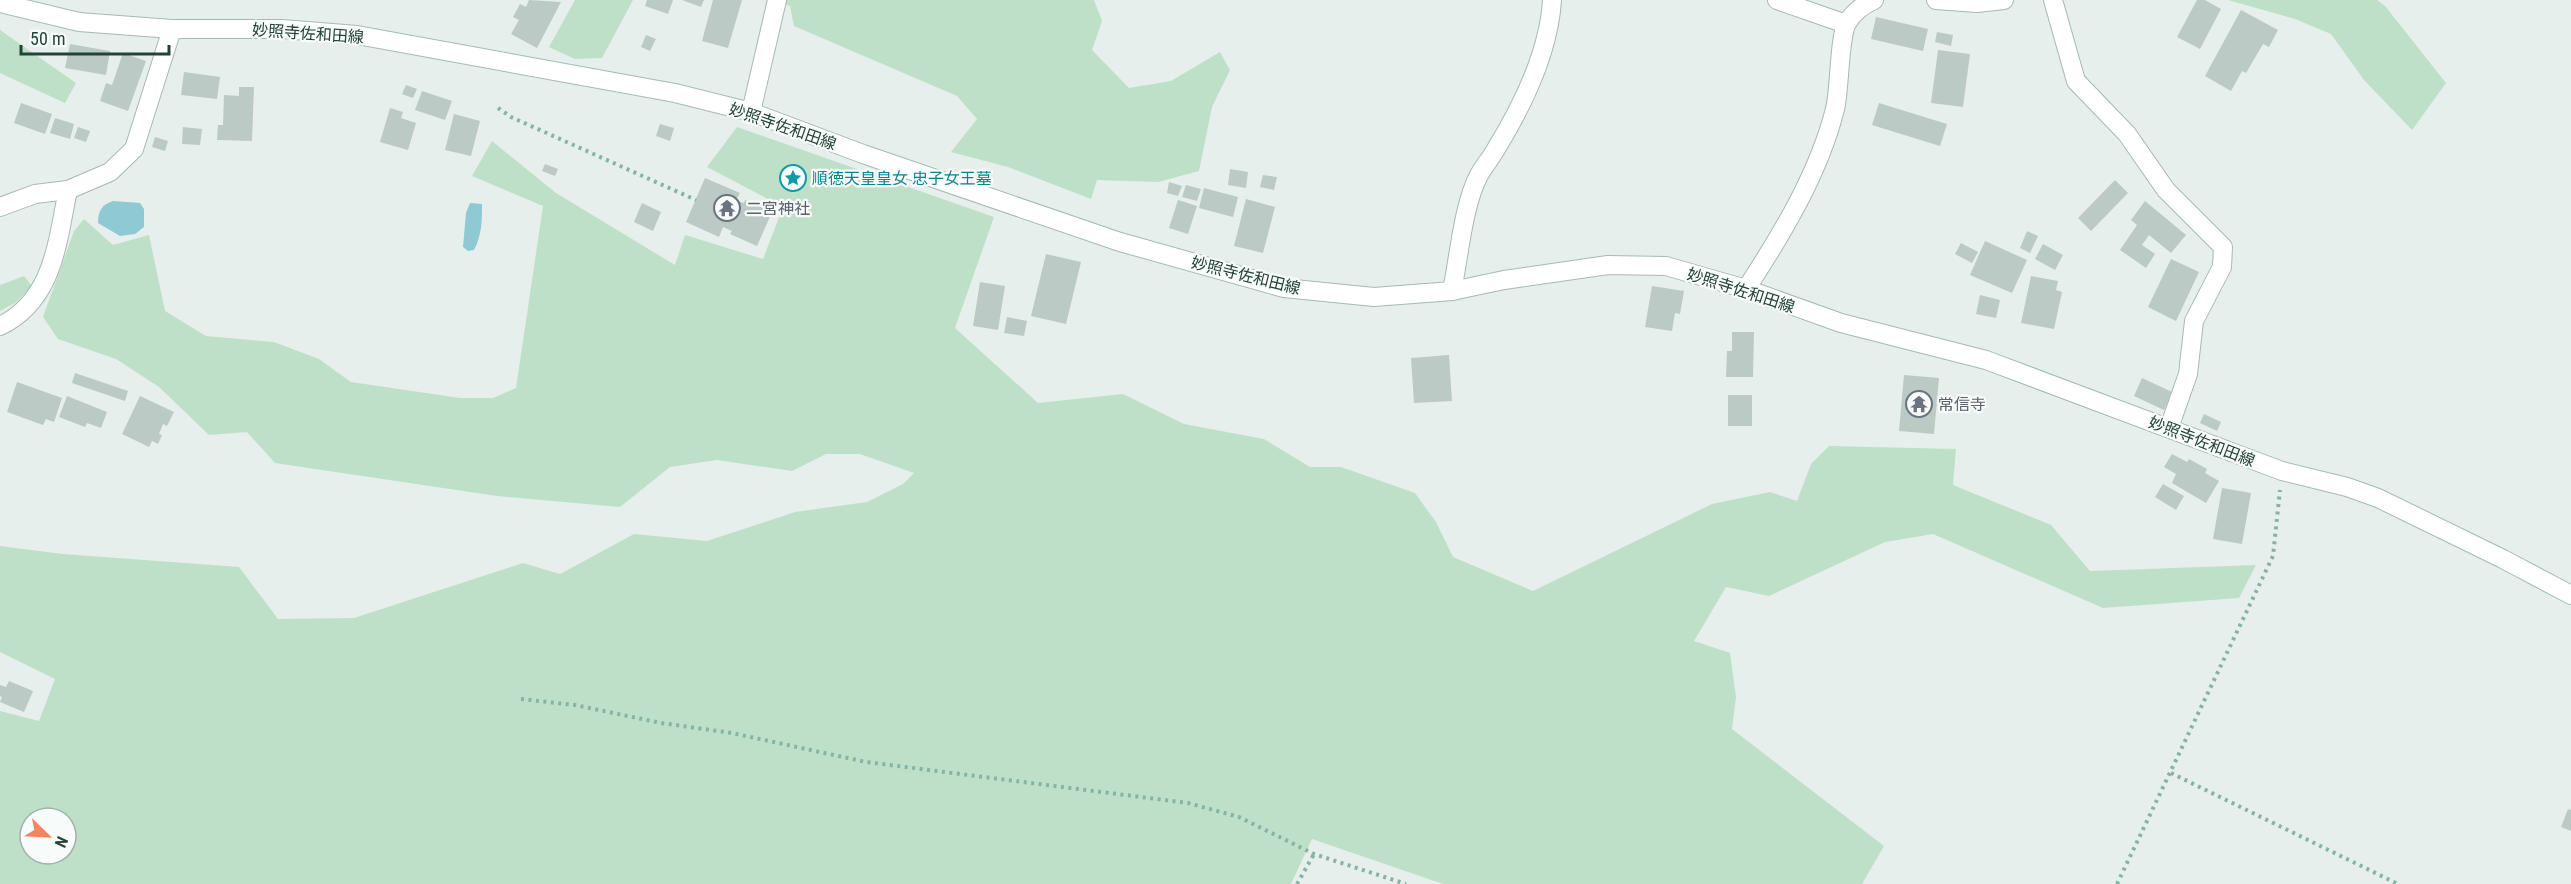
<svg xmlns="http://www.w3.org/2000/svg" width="2571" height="884" font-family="'Roboto Condensed','Noto Sans JP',sans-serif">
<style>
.green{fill:#bfe0c8;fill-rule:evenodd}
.water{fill:#8ec9d4}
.building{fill:#bbcac4}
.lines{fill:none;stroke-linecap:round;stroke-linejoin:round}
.minor-casing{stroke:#a8b8b2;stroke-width:20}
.secondary-casing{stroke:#a4bbb3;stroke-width:20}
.path{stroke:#86b3a5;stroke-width:4;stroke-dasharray:3 4.5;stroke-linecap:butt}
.minor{stroke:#fff;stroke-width:18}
.secondary{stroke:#fff;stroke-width:18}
.labels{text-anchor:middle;stroke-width:4.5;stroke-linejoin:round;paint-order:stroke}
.street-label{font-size:16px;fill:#24423a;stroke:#f7fbf9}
.culture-label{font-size:16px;fill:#0d838f;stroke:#f7fbf9;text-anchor:start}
.worship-label{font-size:16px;fill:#5b616d;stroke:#f7fbf9;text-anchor:start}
</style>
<rect width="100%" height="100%" fill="#e6efeb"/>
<g class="green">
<path d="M575,0H633L602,58L575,59L549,47Z"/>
<path d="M773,0H1094L1102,21L1092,50L1129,88L1171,81L1220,52L1230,70L1212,107L1199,171L1158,182L1097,180L1091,199L1008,167L951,152L977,119L957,96L794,26L790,6Z"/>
<path d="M2228,0H2377L2385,6L2446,83L2412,130L2364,80L2331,34L2295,19Z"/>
<path d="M0,30L76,83L65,103L0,73Z"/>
<path d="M737,127L994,217L955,328L1038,403L1123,394L1184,424L1264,439L1310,467H1341L1415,493L1436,522L1453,557L1533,591L1712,504L1770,492L1797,501L1811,464L1829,446L1956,449L1953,485L2051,525L2090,571L2256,565L2239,598L2103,608L1933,534L1885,542L1769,596L1726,587L1694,641L1730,653L1736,697L1732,729L1884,846L1862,884H1443L1312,839L1291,884H0V711L39,721L55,679L0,652V546L63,554L239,567L278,619L354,618L523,563L560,574L634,534L707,541L795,512L867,502L903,484L914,473L860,454H826L792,471L717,460L670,467L620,507L497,496L275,463L247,432L209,435L159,387L116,359L58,339L43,317L74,231L84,219L113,245L149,235L165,311L206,336L274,342L319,359L351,382L460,398H493L516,388L543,206L472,176L492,141L556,193L675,265L685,235L763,259L783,207L707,167ZM30,818H66V854H30Z"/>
<path d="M24,276L32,286L15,303L0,311V285Z"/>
</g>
<g class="water">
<path d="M113,201L140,203L144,209V227L135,234L120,236L98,223C98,210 102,205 113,201Z"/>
<path d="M470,203L482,204C482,221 482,234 474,250L468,251L463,247L466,213Z"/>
</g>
<g class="building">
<path d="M529,0L561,2L537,48L511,34L519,20L513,17L520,4L526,7Z"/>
<path d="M647,0H673L668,14L645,6Z"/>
<path d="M682,0H704L701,7Z"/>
<path d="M713,0H742L728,48L702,41Z"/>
<path d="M2197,0H2205L2221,9L2200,49L2177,37Z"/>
<path d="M2241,10L2278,30L2269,47L2263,44L2246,73L2242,71L2231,91L2205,76Z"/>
<path d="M1876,17L1928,29L1923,51L1871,39Z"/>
<path d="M1937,32L1953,35L1951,46L1935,42Z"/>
<path d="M646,35L656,39L650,51L641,47Z"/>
<path d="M70,44L110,51L106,75L65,68Z"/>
<path d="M1938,50L1970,54L1963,107L1931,103Z"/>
<path d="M123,53L146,61L128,111L100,101L106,83L112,85Z"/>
<path d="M184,72L220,77L217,99L181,95Z"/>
<path d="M406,85L417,89L413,98L402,94Z"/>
<path d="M239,87H254L252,141L217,140L218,125H223L224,95L239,96Z"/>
<path d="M422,91L452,101L445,120L415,110Z"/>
<path d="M21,103L52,114L45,134L14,123Z"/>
<path d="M1879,103L1947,124L1940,146L1872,125Z"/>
<path d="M390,108L403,112L401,118L416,123L408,150L380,142Z"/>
<path d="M454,114L480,121L471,156L445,150Z"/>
<path d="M55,118L74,124L70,139L50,133Z"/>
<path d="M660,124L674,128L670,141L656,136Z"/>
<path d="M78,127L90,131L86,142L74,138Z"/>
<path d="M183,127L202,129L200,145L182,144Z"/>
<path d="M155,137L168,141L165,151L152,147Z"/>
<path d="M545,164L558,169L555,176L542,171Z"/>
<path d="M1230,169L1248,172L1246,188L1228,185Z"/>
<path d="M1263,175L1277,177L1274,190L1260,187Z"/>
<path d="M705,178L740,193L736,200L744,203L745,200L772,212L757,246L730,234L732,231L723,227L719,237L686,222Z"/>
<path d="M2115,180L2128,193L2091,231L2078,218Z"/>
<path d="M1169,182L1182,186L1178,196L1167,193Z"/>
<path d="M1186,185L1201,189L1197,201L1182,197Z"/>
<path d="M1204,188L1238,197L1233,217L1199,208Z"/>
<path d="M1246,199L1275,207L1263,253L1234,246Z"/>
<path d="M1178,200L1197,206L1188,234L1169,228Z"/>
<path d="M2145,201L2186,235L2171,253L2149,235L2142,245L2155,254L2146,268L2120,250L2137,225L2131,220Z"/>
<path d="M642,203L661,212L653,231L634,222Z"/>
<path d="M2027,231L2038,236L2030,253L2020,248Z"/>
<path d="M1985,241L2027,260L2012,293L1970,275Z"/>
<path d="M1961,243L1978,252L1972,263L1955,254Z"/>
<path d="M2043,244L2063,255L2055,270L2035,259Z"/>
<path d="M1046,254L1081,262L1066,324L1031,316Z"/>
<path d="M2171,259L2199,272L2176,321L2148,307Z"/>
<path d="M2031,276L2058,281L2056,290L2062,292L2054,329L2021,323Z"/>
<path d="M980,282L1005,286L998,330L973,326Z"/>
<path d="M1652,286L1684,291L1680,314L1675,313L1672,331L1645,327Z"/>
<path d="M1980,295L2000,300L1996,318L1976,314Z"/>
<path d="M1007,317L1027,321L1024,336L1004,333Z"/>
<path d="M1732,332H1754L1753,377H1726L1727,351H1732Z"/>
<path d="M1449,355L1452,401L1414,403L1411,358Z"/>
<path d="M75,373L128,391L125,401L72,383Z"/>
<path d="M1904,375L1939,378L1934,434L1899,431Z"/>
<path d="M2142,378L2172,392L2164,410L2134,396Z"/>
<path d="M17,382L62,398L54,422L46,419L43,425L7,412Z"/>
<rect x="1728" y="395" width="24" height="31"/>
<path d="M67,396L107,412L101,428L87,423L85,427L59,417Z"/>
<path d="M140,396L174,412L167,426L163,424L159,434L162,435L158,444L152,441L149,447L122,434Z"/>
<path d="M2204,414L2221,422L2217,431L2200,423Z"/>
<path d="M2172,454L2187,462L2189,459L2207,469L2205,473L2219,481L2206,503L2172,483L2176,474L2164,467Z"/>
<path d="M2163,484L2184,496L2176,510L2155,497Z"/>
<path d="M2222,488L2251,493L2242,544L2213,539Z"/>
<path d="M9,681L33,691L24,712L0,702L2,697L0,696V685L6,687Z"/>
<path d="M2568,809L2571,810V831L2561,827Z"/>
</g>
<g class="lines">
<defs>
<g id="minor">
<path d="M1777,0L1846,24"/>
<path d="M1936,0L1977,3L2004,0"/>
<path d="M2053,0L2076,81L2127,134L2166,190L2223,247L2222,267L2194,321L2188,374L2169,428"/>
<path d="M751,112L777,0"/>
<path d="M0,207L35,194L68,190L110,172L134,149L172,29"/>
<path d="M1746,289C1782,234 1819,173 1835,109C1840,89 1839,37 1847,23C1854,11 1863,5 1874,0"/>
<path d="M1452,291C1459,257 1463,205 1479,175C1484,166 1491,158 1496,149C1523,105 1549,52 1552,0"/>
<path d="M0,326C54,300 57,242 68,190"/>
</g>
<path id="secondary" d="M0,3L79,22L172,29H282L357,35L675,93L751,112L863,154L1120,242L1284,288L1374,297L1452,291L1504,280L1608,265L1666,266L1746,289L1841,323L1986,360L2282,471L2347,487L2378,498L2503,559L2571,595"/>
</defs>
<use href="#minor" class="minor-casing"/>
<use href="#secondary" class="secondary-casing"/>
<g class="path">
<path d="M498,108L511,117L696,200"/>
<path d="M521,699L575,705L661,723L732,733L866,762L1188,803L1239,817L1314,854L1406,884"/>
<path d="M2171,773L2398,884"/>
<path d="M1297,884L1314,854"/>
<path d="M2117,884L2273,556L2280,490"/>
</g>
<use href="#minor" class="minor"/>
<use href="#secondary" class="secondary"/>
</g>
<defs>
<symbol id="sight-ring" viewBox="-11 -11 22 22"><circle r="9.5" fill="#f7fbf9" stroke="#0f9aa8" stroke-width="1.5"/><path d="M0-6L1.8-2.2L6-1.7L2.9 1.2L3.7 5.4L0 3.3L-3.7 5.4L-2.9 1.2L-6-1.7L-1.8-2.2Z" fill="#0f9aa8"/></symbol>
<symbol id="temple-ring" viewBox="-11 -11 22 22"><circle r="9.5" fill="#f7fbf9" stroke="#6b7280" stroke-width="1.5"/><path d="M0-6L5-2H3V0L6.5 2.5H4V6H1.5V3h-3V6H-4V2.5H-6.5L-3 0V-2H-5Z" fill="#6b7280"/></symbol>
</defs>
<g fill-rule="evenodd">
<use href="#sight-ring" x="778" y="163" width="30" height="30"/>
<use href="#temple-ring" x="712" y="193" width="30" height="30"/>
<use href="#temple-ring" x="1904" y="389" width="30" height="30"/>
</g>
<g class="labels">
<g class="street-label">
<text transform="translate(308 33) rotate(4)" y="6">妙照寺佐和田線</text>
<text transform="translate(783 126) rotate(19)" y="6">妙照寺佐和田線</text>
<text transform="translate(1246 275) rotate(14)" y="6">妙照寺佐和田線</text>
<text transform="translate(1741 290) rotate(18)" y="6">妙照寺佐和田線</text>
<text transform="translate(2202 441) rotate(21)" y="6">妙照寺佐和田線</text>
</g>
<g class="culture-label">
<text x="812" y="184">順徳天皇皇女 忠子女王墓</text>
</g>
<g class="worship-label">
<text x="746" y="214">二宮神社</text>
<text x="1938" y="410">常信寺</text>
</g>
</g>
<g transform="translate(48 836) rotate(114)"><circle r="28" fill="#f7fbf9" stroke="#a3b1ad" stroke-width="1.5"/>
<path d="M0-4.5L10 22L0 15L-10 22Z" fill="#f4845f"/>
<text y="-9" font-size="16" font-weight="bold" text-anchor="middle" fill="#24423a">N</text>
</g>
<path d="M21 45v9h148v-9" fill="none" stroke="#24423a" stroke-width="3"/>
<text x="30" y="45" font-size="18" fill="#24423a" stroke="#f7fbf9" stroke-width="4.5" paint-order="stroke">50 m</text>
</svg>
